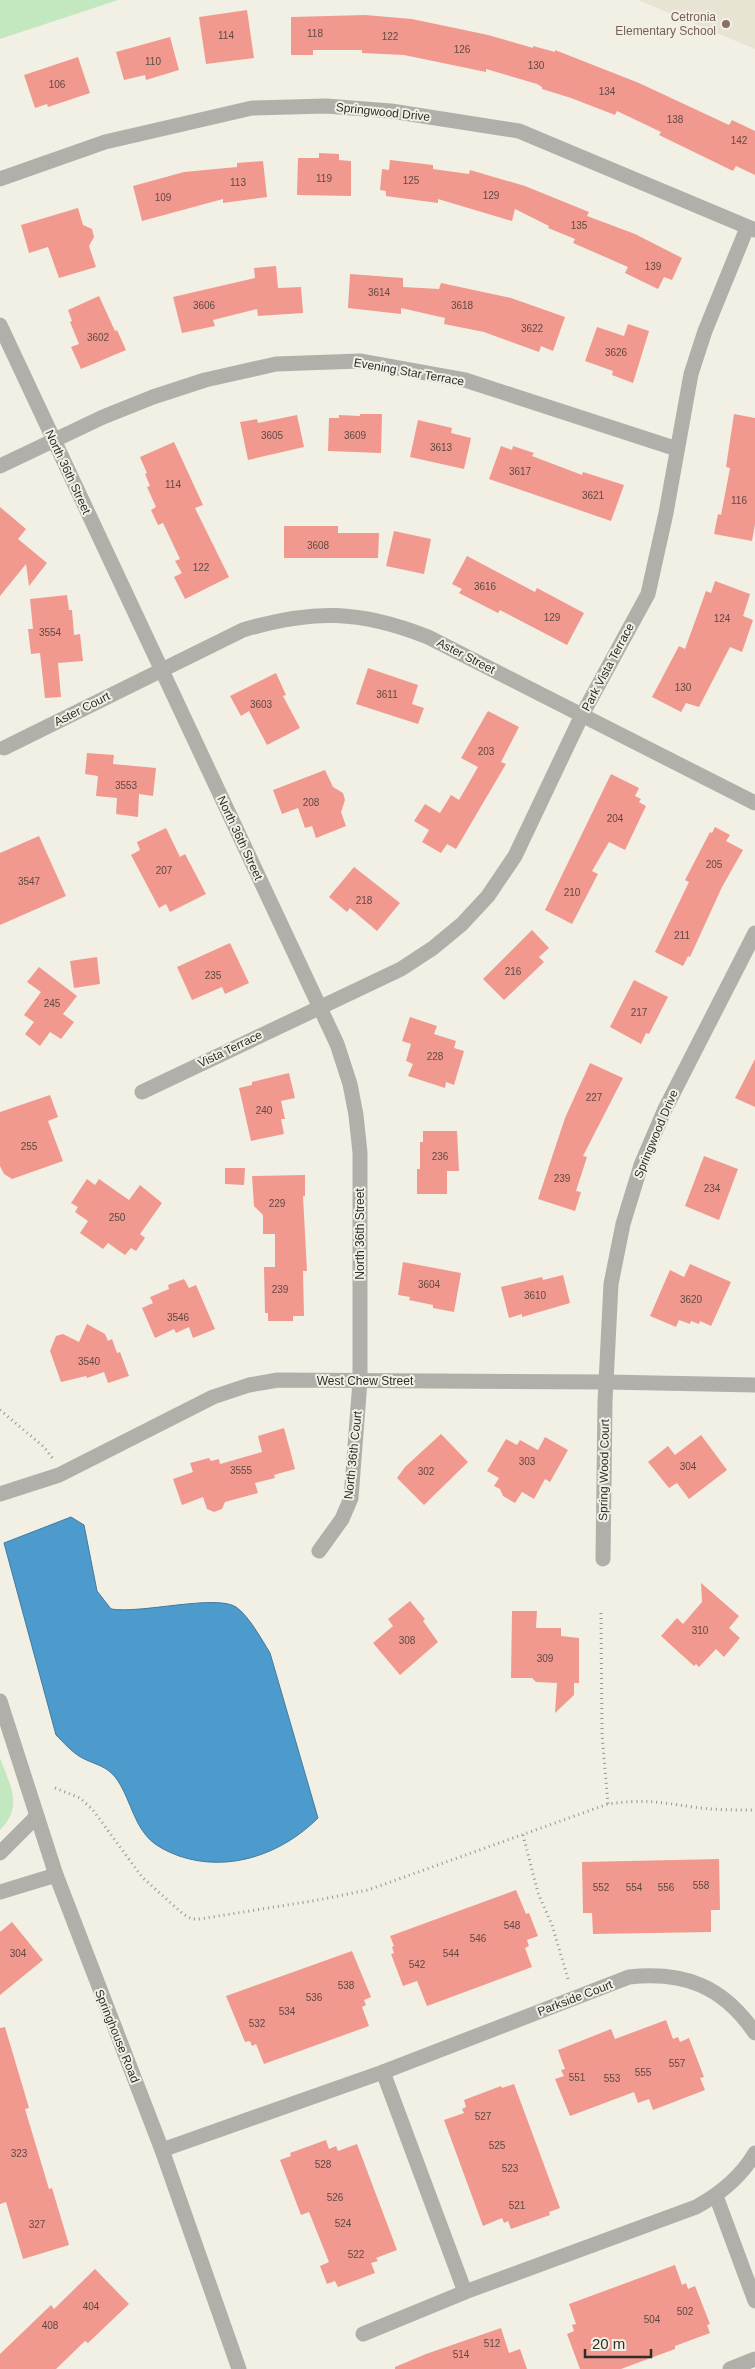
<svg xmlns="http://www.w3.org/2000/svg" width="755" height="2369" font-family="Arial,sans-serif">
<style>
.built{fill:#e8e4d3}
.green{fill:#c3e7bf}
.water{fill:#4d9acd;stroke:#447a9c}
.building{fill:#f1998f}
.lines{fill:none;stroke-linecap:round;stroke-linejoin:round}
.path{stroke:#97968e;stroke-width:3;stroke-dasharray:1 4;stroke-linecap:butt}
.minor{stroke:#b0afaa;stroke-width:15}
.tertiary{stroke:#b0afaa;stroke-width:15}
.education-dot{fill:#8d6e63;stroke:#f2f0e5;stroke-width:2}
.labels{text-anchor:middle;stroke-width:4;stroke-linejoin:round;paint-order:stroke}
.number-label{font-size:10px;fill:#604943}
.education-label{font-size:12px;fill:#785e54;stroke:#f2f0e5;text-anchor:end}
.street-label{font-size:12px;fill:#2f2e2a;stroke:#f2f0e5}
</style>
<rect width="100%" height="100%" fill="#f2f0e5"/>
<path class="built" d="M638,0H755V49Z"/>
<g class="green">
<path d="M0,0H118L0,39Z"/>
<path d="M0,1758C10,1786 24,1806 0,1830Z"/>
</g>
<path class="water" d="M71,1517L84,1525L97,1591L111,1609C141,1614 216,1594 236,1607C249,1616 262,1640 270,1653L318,1818C282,1854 229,1873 179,1856C166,1851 153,1845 145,1834C131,1817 126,1784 109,1771C100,1764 88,1762 79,1756C71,1751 63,1742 56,1735L4,1543Z"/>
<g class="building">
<path d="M247,10L254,58L206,64L199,17Z"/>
<path d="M365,15L412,19L488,35L533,48V46L555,52V50L639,83L729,125L732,120L755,131V175L736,166L733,171L659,135L661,132L617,111L615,115L571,98L542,89V87L537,84L486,69V72L404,55L362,53V50H313V55H291V17Z"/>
<path d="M170,37L179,70L146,80L145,75L124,80L116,52Z"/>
<path d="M78,57L90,93L48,107L47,104L35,108L24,75Z"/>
<path d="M319,153L339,154V160L351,161V196L297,195L298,158H319Z"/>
<path d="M390,160L433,165V169L469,174L470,170L525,186L589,212L587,216L635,234L682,258L672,280L664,277L658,289L625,273L628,267L573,243L575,239L548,228L549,226L515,209L512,221L438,199V203L386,196V191L380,190L382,169L389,170Z"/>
<path d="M263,161L267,197L223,203V199L142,221L133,186L184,172L237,167V163Z"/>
<path d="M78,208L83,225L92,229L94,237L89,246L96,267L59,278L48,247L29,253L21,225Z"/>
<path d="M276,266L278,288L301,287L303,313L258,316L257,309L213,320L215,326L182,333L173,297L255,278L254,268Z"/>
<path d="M350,274L403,278V287L439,289L441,283L511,298L565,317L553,351L541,346L539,352L484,332L444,324L445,318L401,308V314L348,308Z"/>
<path d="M99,296L115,331L117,330L126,350L81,369L71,347L79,344L70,322L72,321L68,310Z"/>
<path d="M628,324L649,331L633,383L612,375L613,371L585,361L597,327L624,336Z"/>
<path d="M360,414H382L381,453L328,451L329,418H339V415L360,416Z"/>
<path d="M734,414L755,418V524L752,541L714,534L718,514L721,515L730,468L726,467Z"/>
<path d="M297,415L304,447L248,460L240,422L257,419L258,423Z"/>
<path d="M418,420L452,428L451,433L471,438L464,469L410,457Z"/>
<path d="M174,442L203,505L195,508L229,577L185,599L174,577L182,573L175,561L180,559L163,523L158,525L151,510L156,507L147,487L150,486L145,474L147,473L140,457Z"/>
<path d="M501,446L512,450L513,446L534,453L532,456L582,475L583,472L624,485L611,521L489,479Z"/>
<path d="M0,507L26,529L18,539L47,563L29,586L26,564L0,596Z"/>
<path d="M284,526H338V533H379L378,558H284Z"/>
<path d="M394,531L431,539L424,574L386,566Z"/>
<path d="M467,556L535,592L537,588L584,613L567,645L500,610L498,613L459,593L462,589L452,584Z"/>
<path d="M715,581L750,594L743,616L753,620L742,652L730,647L699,707L686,703L681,712L652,697L679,646L685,649L706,591L711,593Z"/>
<path d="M67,595L69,610H72L74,635L80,634L83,661L58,663L61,697L45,698L40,653L31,654L28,629H33L30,599Z"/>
<path d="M368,668L418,685L412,704L424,708L418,724L356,704Z"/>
<path d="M276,673L286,695L283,696L300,728L267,745L249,711L241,716L230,696Z"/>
<path d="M488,711L519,727L501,762L506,764L456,849L447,844L441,853L422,842L429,830L414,821L425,804L440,813L451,795L459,800L478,767L461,758Z"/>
<path d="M87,753L114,755L113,764L156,768L153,796L139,794L138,817L116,814L117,798L96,796L98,776L85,774Z"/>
<path d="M325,770L333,787L343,793L345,800L341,812L346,826L316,838L312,826L305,828L298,808L282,814L273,790Z"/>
<path d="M611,774L639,788L635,796L641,799L639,802L646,806L625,850L609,842L592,871L598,874L572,924L545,910Z"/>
<path d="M715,827L730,835L726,841L743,850L722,887L690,957L688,956L683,966L655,952L689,882L685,880L710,832L712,833Z"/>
<path d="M166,828L180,857L185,854L206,894L170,912L166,904L159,908L131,855L140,850L137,842Z"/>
<path d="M39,836L66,896L0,925V853Z"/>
<path d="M354,867L400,903L377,931L350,908L347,912L329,897Z"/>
<path d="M532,930L549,948L539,957L544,962L504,1000L483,979Z"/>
<path d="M230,943L249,983L225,994L222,987L192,1000L177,967Z"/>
<path d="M97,957L100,984L74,988L70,961Z"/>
<path d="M39,967L77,996L63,1014L74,1022L61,1039L50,1032L40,1046L25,1034L34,1022L24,1015L41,992L27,982Z"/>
<path d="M634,980L668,997L649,1034L646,1033L641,1044L610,1027Z"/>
<path d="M410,1017L437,1026L434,1034L456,1041L454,1048L464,1051L454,1085L446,1082L445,1088L408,1076L413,1064L406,1061L411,1044L402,1041Z"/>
<path d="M755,1059V1107L735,1098Z"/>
<path d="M590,1063L623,1078L583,1156L587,1157L576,1191L581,1192L575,1211L538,1199L565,1118Z"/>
<path d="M289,1073L295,1098L281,1101L285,1119H281L284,1134L251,1141L239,1088L252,1085V1082Z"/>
<path d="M50,1095L58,1117L48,1121L63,1161L12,1179L4,1174L0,1166V1112Z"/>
<path d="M423,1131H457L459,1171H447V1194H417V1169H420V1142H423Z"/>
<path d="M704,1156L738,1169L719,1220L685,1206Z"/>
<path d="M225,1168H245L244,1185L225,1184Z"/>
<path d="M305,1175V1196H303L307,1271H303L304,1316H293V1321H268V1313H265L264,1267H275V1234H263V1215L254,1206L252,1176Z"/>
<path d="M87,1179L95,1185L99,1179L129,1200L140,1185L162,1203L140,1234L145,1238L136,1251L131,1248L125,1255L108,1243L103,1249L80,1233L88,1221L75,1212L78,1207L71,1203Z"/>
<path d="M403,1262L461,1273L454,1312L433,1308V1305L409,1300L410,1297L398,1295Z"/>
<path d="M690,1264L731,1282L711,1326L700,1321L699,1324L691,1321L690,1324L679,1320L676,1327L650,1316L670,1270L684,1277Z"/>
<path d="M563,1275L570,1303L522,1317V1314L509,1318L501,1287L542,1277L543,1280Z"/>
<path d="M184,1279L189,1288L196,1285L215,1329L193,1338L189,1327L176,1333L174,1329L155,1338L142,1308L153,1303L150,1297L169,1289L168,1285Z"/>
<path d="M87,1324L105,1334L108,1341L112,1339L117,1353L120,1352L129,1376L108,1383L104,1372L87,1378L86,1376L61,1382L50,1351L56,1336L63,1334L79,1342Z"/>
<path d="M284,1428L295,1469L274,1475L275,1478L255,1483L258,1493L225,1502L222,1509L214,1512L207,1509L203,1497L182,1505L173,1479L193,1472L190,1463L209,1458L211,1461L219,1459L220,1464L262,1452L258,1436Z"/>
<path d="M441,1434L468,1462L424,1505L397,1478L405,1467Z"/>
<path d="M701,1435L727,1470L689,1499L677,1483L669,1488L648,1462L668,1446L675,1455Z"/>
<path d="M545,1437L568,1450L550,1482L545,1479L534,1499L522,1492L515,1503L503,1496L500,1489L494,1486L499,1478L487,1471L506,1439L517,1445L520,1440L538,1450Z"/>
<path d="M701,1583L739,1616L729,1628L740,1638L724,1657L716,1649L699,1667L696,1664L694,1666L661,1636L677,1618L683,1624L702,1602Z"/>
<path d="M410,1601L425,1619L423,1621L438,1642L400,1675L373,1643L393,1626L388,1619Z"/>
<path d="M512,1611H537L536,1628H561V1636L579,1638V1683H574V1695L555,1713L557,1683L536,1682L532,1678H511Z"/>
<path d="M719,1859L720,1910H711V1932L593,1934L592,1913H583L582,1862Z"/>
<path d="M516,1890L526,1914L529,1913L538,1936L527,1940L529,1946L525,1948L532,1967L427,2006L417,1981L403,1986L391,1954L394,1953L392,1947L394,1946L390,1936Z"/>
<path d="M12,1922L43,1960L0,1995V1932Z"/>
<path d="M352,1951L371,1997L364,2000L366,2005L362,2007L369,2026L264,2064L256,2044L252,2046L250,2041L245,2042L226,1996Z"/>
<path d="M666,2020L673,2039L678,2037L680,2042L689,2038L704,2077L700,2078L705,2090L653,2110L649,2099L638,2103L634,2092L570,2116L555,2079L564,2076L561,2070L565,2069L558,2050L611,2029L615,2039Z"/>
<path d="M5,2027L29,2108L25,2109L49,2189L52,2188L69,2245L23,2259L6,2202L0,2204V2028Z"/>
<path d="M514,2084L560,2208L549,2212L550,2215L511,2229L508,2221L504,2223L502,2218L483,2226L444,2120L464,2113L462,2109L466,2107L464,2100L501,2086L502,2088Z"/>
<path d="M326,2140L329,2149L336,2146L338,2151L357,2144L397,2250L376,2258L378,2261L371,2263L375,2273L338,2287L335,2281L327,2284L320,2266L329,2262L309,2212L301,2215L280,2160L291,2156L290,2153Z"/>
<path d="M675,2265L682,2285L686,2283L688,2289L695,2286L710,2324L707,2325L710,2333L675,2346V2349L621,2369H580L567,2334L574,2331L572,2325L576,2324L569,2304Z"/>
<path d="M95,2269L129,2304L88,2343L85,2341L56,2369H0V2354L51,2305L54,2309Z"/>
<path d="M501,2328L509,2353L520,2349L527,2369H395V2367L426,2354Z"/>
</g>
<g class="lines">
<g class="path">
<path d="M0,1410L44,1447L53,1459"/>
<path d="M601,1613L602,1735L608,1804"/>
<path d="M55,1788L80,1798L93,1810L142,1877L183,1914L192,1919H200L318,1900L368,1890L608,1804C643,1799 658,1802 693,1807C713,1810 734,1810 755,1810"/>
<path d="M523,1835L538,1893L552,1925L569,1982"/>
</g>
<g class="minor">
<path d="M0,179L105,142L252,108L326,106L391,111L519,131L755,230"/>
<path d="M0,325L337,1044L350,1084L356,1115L360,1153V1381L351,1498L342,1519L319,1551"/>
<path d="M0,466L103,417L153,397L205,380L276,364L360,361L465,380L677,449"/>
<path d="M4,748L243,630C313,609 360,610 428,637L755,803"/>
<path d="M142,1092L401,969L433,948L462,924L488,896L515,856L582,715L648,594L666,513L691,374L705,331L747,228"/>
<path d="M0,1494L59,1475L213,1397L249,1385L278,1380L607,1382L755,1385"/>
<path d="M603,1559L605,1402L611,1284L623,1224L641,1165L665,1109L755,933"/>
<path d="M0,1853L37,1816"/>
<path d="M0,1892L56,1875"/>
<path d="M383,2072L465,2292"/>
<path d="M162,2150L383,2072L629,1977C684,1971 723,1986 755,2033"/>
<path d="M716,2196L755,2301"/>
<path d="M363,2334L465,2292L696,2207C720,2194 741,2177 755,2153"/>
<path d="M730,2369L755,2359"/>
</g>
<path class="tertiary" d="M0,1701L56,1875L162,2150L239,2369"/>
</g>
<circle class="education-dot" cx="726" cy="24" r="5"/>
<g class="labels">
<g class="number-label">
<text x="315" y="37">118</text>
<text x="226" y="39">114</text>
<text x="390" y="40">122</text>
<text x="462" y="53">126</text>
<text x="153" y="65">110</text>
<text x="536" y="69">130</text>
<text x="57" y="88">106</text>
<text x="607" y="95">134</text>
<text x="675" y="123">138</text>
<text x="739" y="144">142</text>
<text x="324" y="182">119</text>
<text x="411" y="184">125</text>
<text x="238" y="186">113</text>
<text x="491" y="199">129</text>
<text x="163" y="201">109</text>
<text x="579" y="229">135</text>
<text x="653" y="270">139</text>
<text x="379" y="296">3614</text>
<text x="204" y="309">3606</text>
<text x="462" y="309">3618</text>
<text x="532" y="332">3622</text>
<text x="98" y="341">3602</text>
<text x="616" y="356">3626</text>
<text x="272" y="439">3605</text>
<text x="355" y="439">3609</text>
<text x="441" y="451">3613</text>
<text x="520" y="475">3617</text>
<text x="173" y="488">114</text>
<text x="593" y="499">3621</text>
<text x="739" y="504">116</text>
<text x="318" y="549">3608</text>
<text x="201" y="571">122</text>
<text x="485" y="590">3616</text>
<text x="552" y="621">129</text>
<text x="722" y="622">124</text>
<text x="50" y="636">3554</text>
<text x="683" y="691">130</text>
<text x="387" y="698">3611</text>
<text x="261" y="708">3603</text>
<text x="486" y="755">203</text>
<text x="126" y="789">3553</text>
<text x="311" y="806">208</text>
<text x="615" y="822">204</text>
<text x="714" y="868">205</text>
<text x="164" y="874">207</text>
<text x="29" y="885">3547</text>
<text x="572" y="896">210</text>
<text x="364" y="904">218</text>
<text x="682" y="939">211</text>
<text x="513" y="975">216</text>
<text x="213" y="979">235</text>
<text x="52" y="1007">245</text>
<text x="639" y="1016">217</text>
<text x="435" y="1060">228</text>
<text x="594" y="1101">227</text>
<text x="264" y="1114">240</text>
<text x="29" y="1150">255</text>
<text x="440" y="1160">236</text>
<text x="562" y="1182">239</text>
<text x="712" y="1192">234</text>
<text x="277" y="1207">229</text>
<text x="117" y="1221">250</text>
<text x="429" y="1288">3604</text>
<text x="280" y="1293">239</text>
<text x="535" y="1299">3610</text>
<text x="691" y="1303">3620</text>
<text x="178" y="1321">3546</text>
<text x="89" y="1365">3540</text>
<text x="527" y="1465">303</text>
<text x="688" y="1470">304</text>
<text x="241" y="1474">3555</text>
<text x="426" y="1475">302</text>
<text x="700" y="1634">310</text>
<text x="407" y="1644">308</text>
<text x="545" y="1662">309</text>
<text x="701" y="1889">558</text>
<text x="601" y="1891">552</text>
<text x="634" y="1891">554</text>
<text x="666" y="1891">556</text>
<text x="512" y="1929">548</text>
<text x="478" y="1942">546</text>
<text x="18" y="1957">304</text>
<text x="451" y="1957">544</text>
<text x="417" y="1968">542</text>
<text x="346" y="1989">538</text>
<text x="314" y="2001">536</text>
<text x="287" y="2015">534</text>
<text x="257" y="2027">532</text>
<text x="677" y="2067">557</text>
<text x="643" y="2076">555</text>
<text x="577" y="2081">551</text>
<text x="612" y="2082">553</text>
<text x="483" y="2120">527</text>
<text x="497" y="2149">525</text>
<text x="19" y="2157">323</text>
<text x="323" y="2168">528</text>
<text x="510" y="2172">523</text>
<text x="335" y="2201">526</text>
<text x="517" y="2209">521</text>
<text x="343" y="2227">524</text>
<text x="37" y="2228">327</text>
<text x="356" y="2258">522</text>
<text x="91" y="2310">404</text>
<text x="685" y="2315">502</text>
<text x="652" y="2323">504</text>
<text x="50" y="2329">408</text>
<text x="492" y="2347">512</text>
<text x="461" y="2358">514</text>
</g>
<g class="education-label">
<text x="716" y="21">Cetronia<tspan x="716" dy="14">Elementary School</tspan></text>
</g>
<g class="street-label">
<text transform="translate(383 112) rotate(6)" y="4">Springwood Drive</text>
<text transform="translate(409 372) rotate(10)" y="4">Evening Star Terrace</text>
<text transform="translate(68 472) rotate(65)" y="4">North 36th Street</text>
<text transform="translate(466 656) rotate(27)" y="4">Aster Street</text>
<text transform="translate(608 667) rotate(-62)" y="4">Park Vista Terrace</text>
<text transform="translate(82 709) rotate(-27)" y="4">Aster Court</text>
<text transform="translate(240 838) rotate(65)" y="4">North 36th Street</text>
<text transform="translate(230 1049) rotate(-26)" y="4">Vista Terrace</text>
<text transform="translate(656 1134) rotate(-67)" y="4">Springwood Drive</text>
<text transform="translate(360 1234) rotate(-90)" y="4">North 36th Street</text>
<text x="365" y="1385">West Chew Street</text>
<text transform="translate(353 1455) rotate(-84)" y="4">North 36th Court</text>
<text transform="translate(604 1470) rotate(-89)" y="4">Spring Wood Court</text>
<text transform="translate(575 1998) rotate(-21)" y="4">Parkside Court</text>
<text transform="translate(117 2036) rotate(68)" y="4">Springhouse Road</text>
</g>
</g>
<path d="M585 2349v8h66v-8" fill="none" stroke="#2f2e2a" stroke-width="2.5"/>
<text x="592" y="2349" font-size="15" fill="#2f2e2a" stroke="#f2f0e5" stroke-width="4" paint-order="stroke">20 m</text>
</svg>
